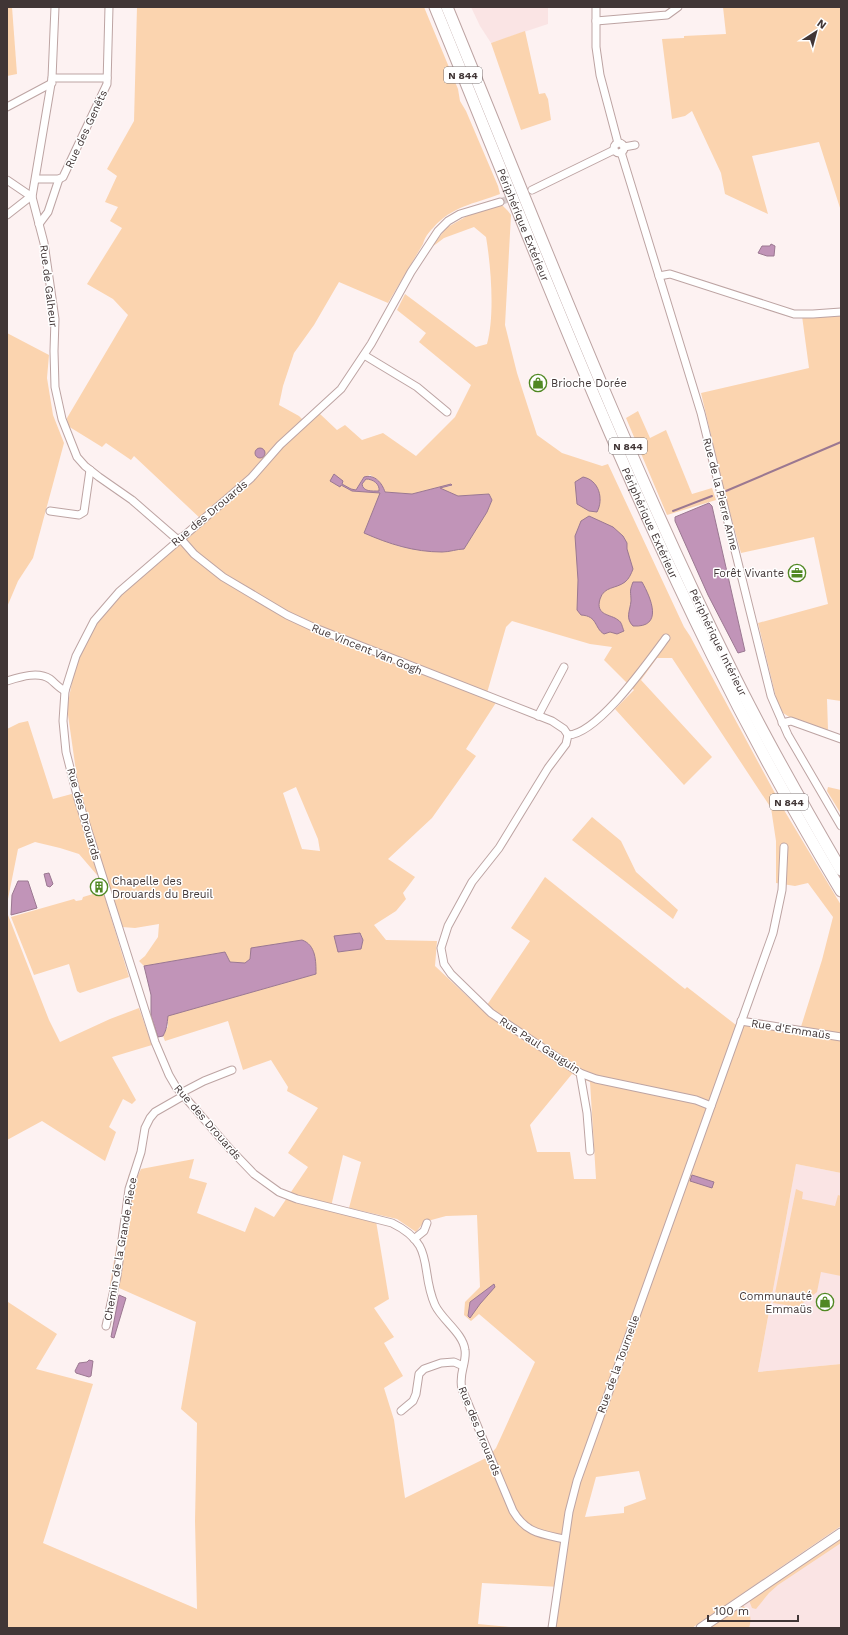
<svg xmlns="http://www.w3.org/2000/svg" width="848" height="1635" font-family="'Work Sans',sans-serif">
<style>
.built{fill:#fae4e4}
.green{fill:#fbd4af;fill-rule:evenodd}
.water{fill:#c194b8;stroke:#9b7891;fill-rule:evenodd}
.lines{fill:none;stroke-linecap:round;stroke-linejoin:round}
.stream{stroke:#9b7891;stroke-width:2}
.minor-tunnel{stroke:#d7cccc;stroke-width:7;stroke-dasharray:7 3.5;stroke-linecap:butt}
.minor-casing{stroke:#bda4a3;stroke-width:9}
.major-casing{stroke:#bda4a3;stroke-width:11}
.highway-casing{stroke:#bda4a3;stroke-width:13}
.minor{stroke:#fff;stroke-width:7}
.major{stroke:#fff;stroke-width:9}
.highway{stroke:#fff;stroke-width:11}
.labels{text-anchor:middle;stroke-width:3;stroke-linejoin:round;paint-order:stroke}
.shield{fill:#fff;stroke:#7a7272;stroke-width:1}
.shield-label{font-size:10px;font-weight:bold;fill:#413636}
.street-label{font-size:11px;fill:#413636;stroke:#fff}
.poi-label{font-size:11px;fill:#413636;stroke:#fff;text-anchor:start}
</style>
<rect width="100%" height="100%" fill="#fdf2f2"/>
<g class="built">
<path d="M471,7H548V24L491,43L480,26Z"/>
<path d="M796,1164L841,1173V1364L758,1372Z"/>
<path d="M841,1533V1628H700Z"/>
</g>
<g class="green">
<path d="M7,7H12L17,74L7,76Z"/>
<path d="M137,7H424L458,89L460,101L466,111L498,186L500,194C474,204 452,206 433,228C428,233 425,237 423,244L388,303L339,282L314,325L294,353L283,386L279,405L299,416L307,424L319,413L337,430L345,425L362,440L383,433L416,456L455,417L471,385L419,342L426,333L397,310L405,294L476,347L487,344C495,316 491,266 486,237L474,227L444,238L432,247L446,228L467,216L501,204L508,211L511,215L505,325L517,373L537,435L562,453L602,466L608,464L684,627L690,636L784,810L841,905V1173L796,1164L758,1372L841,1364V1526L692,1628H555L560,1587L482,1583L478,1624L521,1628H7V1303L8,1302L57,1334L36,1369L93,1384L43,1543L197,1609L195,1521L197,1423L181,1409L196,1322L110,1284L129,1174L137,1178L141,1169L194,1159L189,1178L207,1183L197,1213L245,1232L255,1207L274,1217L308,1167L288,1153L318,1108L287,1091L288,1087L271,1060L243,1070L228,1021L165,1041L163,1036L168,1026L167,1016L316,974L310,945L302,940L252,948L250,959L245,963L230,962L225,952L144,966L139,961L145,956L158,937L159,924L135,928L122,927L105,873L97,875L79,854L60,848L35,842L18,849L7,904L8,915L49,1020L60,1042L110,1019L139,1008L152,1045L112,1057L136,1100L132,1104L123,1099L109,1127L116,1132L105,1161L42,1121L7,1140V729L19,723L28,721L53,799L79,792L67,708L73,677L84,644L94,626L119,596L203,521L134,456L131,460L106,443L102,447L68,426L67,418L128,315L113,299L87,284L122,228L110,221L118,207L105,202L117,176L107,169L134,121ZM370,475L378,480L385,492L412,494L451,484V486L439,488L458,496L489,494L492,500L487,512L464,549L443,552L413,549L401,547L364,533L381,493L352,491L341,485L342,484L351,489L356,490L363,478ZM512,621L590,644L612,647L604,660L634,690L615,709L684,785L712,757L641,680L657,658H672L771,808L776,841V883L795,886L808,883L833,917L822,960L799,1033L748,1024L736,1025L687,987L685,989L545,877L511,928L530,941L483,1011L435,966L437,941L386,940L374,925L396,911L406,899L403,893L415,877L388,859L432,818L476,756L466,749L499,698L487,693L506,627ZM296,787L318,839L320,851L302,849L283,793ZM361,934L363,940L361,949L339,952L336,946ZM572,1074L590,1082L596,1179H574L570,1152H537L530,1125ZM343,1155L361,1162L349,1208L397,1219L416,1232L424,1222L446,1216L477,1215L480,1287L465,1302L464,1315L471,1321L479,1314L535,1362L496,1448L488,1457L405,1498L394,1420L384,1388L403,1376L384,1343L394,1337L374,1308L389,1299L376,1221L330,1211ZM639,1471L646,1499L624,1507V1513L585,1517L596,1477Z"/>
<path d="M723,7H841V211L819,142L752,156L768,214L725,194L721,173L692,111L685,116L672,119L662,39L684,38V36L726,34Z"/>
<path d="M525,31L539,94L545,93L548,99L551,120L521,130L491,43Z"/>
<path d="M841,311V701L827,699L828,730L791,718L783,713L778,706L758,623L828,604L814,537L741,553L724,491L701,393L809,368L802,316Z"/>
<path d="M7,333L49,355L47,378L53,415L64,443L33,558L18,581L7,607Z"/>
<path d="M638,411L650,438L666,430L692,494L712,488L716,500L667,515L626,418Z"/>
<path d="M366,479C373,479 380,484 379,492C372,491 363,492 362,484Z"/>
<path d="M828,787L841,790V814L827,791Z"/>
<path d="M592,817L621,841L636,872L678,910L673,919L572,840Z"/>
<path d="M103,891L129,977L80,993L77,991L69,964L34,975L11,917L74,899L76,901L82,900L83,897Z"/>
<path d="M796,1189L803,1192L802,1199L835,1206L838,1195L841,1196V1276L821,1272L817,1292L798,1307L773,1303Z"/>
<path d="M841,1536V1543L778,1585L769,1593L756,1609L752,1608L748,1598Z"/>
<path d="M742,1605C751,1612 752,1618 749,1628H704Z"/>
</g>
<g class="water">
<path d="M771,244L775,246L774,256H767L758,253L762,246H770Z"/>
<circle cx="260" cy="453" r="5"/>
<path d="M334,474L343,481L342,484L351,489L356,490L364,477C375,474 382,483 385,492L412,494L451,484L452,485L440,488L458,496L489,494L492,500L487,512L464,549C457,549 450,552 442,552C414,552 389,544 364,533L380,493L352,491L341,485L340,487L330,481ZM366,479C373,479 380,484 379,491C372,491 363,492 362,484Z"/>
<path d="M583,477C599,480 604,499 597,512L589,511L577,504L575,482Z"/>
<path d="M709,503L712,506L745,651L738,653L708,595L675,521V517Z"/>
<path d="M589,516L613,527L623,536L627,543V549L633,569C631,574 629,579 625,582C616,589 604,586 600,599C595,616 611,614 618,620C622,622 622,627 624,631L617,634L610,632L604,634C594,628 598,616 581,615L577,610L578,580L575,536L581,521Z"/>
<path d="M633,582H642C651,598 664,628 633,626C625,618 630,611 631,601C631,592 629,592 633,582Z"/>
<path d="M49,873L53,884L50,887L47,886L44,874Z"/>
<path d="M18,881H28L37,908L11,915L12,895Z"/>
<path d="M360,933L363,940L361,949L338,952L334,936Z"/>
<path d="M302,940C316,945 316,961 316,974L168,1016C167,1024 167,1029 163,1036L158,1037L151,1016V995L144,966L225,952L230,962L245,963L250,959L251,948Z"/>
<path d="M692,1175L714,1182L712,1188L690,1181Z"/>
<path d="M494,1284L495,1287L480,1304L470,1318L468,1316L470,1302Z"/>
<path d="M119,1295L126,1298L114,1338L111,1337Z"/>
<path d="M89,1360L93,1361L91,1376L89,1377L76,1373L75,1371L79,1363L87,1362Z"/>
</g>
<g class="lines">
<g class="stream">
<path d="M726,491L841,442"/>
<path d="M673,511L712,496"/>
</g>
<path class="minor-tunnel" d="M500,202L516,196"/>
<defs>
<g id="minor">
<path d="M55,7L52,78L32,197L44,243L55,319L54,351L55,387L62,419L77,457L85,466L99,477L132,500L178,540"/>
<path d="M596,7V47L600,75L618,143"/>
<path d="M596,21L667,15L678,7"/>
<path d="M52,78H107"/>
<path d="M7,107L52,83"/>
<circle cx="619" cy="148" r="5"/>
<path d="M624,147L635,145"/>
<path d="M621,152L701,413L771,696L788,735L841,826"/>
<path d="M36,179H59L63,177L107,84L109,7"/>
<path d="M7,180L32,197"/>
<path d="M532,190L614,150"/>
<path d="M500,202L460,214L448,221L438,231L411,272L371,344L341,389L280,445L251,478L119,592L94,621L76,656L65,691L63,721L66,752L78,799L155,1042L169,1075L176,1087L230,1149L254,1174L279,1192L297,1199L392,1223C437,1245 419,1269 435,1305C442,1320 463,1333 465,1350C467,1363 458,1374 462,1389L513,1511C526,1533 541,1534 564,1539"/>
<path d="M7,215L30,197"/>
<path d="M39,224L48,212L59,179"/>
<path d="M659,276L670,274L794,314H813L841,312"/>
<path d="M364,355L417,387L447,412"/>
<path d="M50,511L79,515L84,512L90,470"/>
<path d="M180,538L194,554L223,577L287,615L315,628L552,721L564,729L568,735"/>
<path d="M666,638C648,662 598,734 568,735L566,744L548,768L499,848L472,882L448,926L441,948L444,964L451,974L491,1013L580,1073L596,1079L696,1100L711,1106"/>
<path d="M7,681C20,677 38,671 50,679C55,683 59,688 65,691"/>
<path d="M538,716L564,667"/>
<path d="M782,723L791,721L841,739"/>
<path d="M741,1021L841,1037"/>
<path d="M580,1073L587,1113L590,1151"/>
<path d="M181,1093L204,1081L232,1070"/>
<path d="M414,1239L424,1231L427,1223"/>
<path d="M106,1326L117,1276L129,1189L141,1152L145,1128L150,1118L155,1112L183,1096"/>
<path d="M401,1411L413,1401L416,1394L419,1374L424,1369L441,1363L454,1362L463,1366"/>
<path d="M552,1628L569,1512L577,1481L773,933L782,890L784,847"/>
</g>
<path id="major" d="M701,1628L841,1533"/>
<g id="highway">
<path id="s1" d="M435,7C524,224 608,444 712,655C752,736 795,814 841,891"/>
<path id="s2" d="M447,7C538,228 623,451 729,665C763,735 802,803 841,870"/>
</g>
</defs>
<use href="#minor" class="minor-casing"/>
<use href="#major" class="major-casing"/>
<use href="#highway" class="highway-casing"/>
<use href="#minor" class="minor"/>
<use href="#major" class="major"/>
<use href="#highway" class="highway"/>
</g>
<defs>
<symbol id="shop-ring" viewBox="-11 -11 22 22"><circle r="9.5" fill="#fff" stroke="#508823" stroke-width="1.5"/><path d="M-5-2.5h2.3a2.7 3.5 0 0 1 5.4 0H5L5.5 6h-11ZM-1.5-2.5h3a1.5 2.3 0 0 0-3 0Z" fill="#508823"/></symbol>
<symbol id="office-ring" viewBox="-11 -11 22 22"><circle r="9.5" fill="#fff" stroke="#508823" stroke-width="1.5"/><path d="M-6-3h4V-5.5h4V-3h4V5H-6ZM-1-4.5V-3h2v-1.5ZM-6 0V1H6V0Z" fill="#508823"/></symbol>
<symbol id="building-ring" viewBox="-11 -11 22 22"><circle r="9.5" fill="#fff" stroke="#508823" stroke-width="1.5"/><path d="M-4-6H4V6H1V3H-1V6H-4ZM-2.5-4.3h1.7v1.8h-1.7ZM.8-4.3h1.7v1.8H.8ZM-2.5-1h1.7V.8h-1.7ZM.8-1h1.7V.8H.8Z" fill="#508823"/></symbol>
</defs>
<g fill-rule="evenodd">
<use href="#shop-ring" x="528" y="373" width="20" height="20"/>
<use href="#office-ring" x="787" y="563" width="20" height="20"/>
<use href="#building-ring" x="89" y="877" width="20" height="20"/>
<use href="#shop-ring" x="815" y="1292" width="20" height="20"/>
</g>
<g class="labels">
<g class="shield">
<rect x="444" y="67" width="38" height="16" rx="3"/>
<rect x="609" y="438" width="38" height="16" rx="3"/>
<rect x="770" y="794" width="38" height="16" rx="3"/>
</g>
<g class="shield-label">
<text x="463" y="79">N 844</text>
<text x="628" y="450">N 844</text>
<text x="789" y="806">N 844</text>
</g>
<g class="street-label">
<text transform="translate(86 129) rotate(-65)" y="4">Rue des Genêts</text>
<text dy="4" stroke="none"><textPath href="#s1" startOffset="235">Périphérique Extérieur</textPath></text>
<text transform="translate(49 286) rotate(83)" y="4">Rue de Galheur</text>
<text transform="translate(721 494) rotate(76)" y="4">Rue de la Pierre Anne</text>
<text transform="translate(209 513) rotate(-40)" y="4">Rue des Drouards</text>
<text dy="4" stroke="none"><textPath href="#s1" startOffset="559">Périphérique Extérieur</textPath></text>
<text dy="4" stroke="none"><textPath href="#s2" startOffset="691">Périphérique Intérieur</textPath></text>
<text transform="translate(367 649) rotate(22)" y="4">Rue Vincent Van Gogh</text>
<text transform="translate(84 814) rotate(74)" y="4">Rue des Drouards</text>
<text transform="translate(791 1029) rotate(9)" y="4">Rue d'Emmaüs</text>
<text transform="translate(540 1045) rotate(33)" y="4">Rue Paul Gauguin</text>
<text transform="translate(208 1122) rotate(49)" y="4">Rue des Drouards</text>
<text transform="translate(120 1249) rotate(-80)" y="4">Chemin de la Grande Piece</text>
<text transform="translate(618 1364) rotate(-70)" y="4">Rue de la Tournelle</text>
<text transform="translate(480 1431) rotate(68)" y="4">Rue des Drouards</text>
</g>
<g class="poi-label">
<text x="551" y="387">Brioche Dorée</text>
<text x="784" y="577" text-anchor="end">Forêt Vivante</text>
<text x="112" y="885">Chapelle des<tspan x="112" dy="13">Drouards du Breuil</tspan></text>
<text x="812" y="1300" text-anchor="end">Communauté<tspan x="812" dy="13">Emmaüs</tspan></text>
</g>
</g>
<rect width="848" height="1635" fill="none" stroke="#413636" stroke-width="16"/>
<g transform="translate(816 32) rotate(36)" stroke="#ffffff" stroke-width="3" paint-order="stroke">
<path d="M0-3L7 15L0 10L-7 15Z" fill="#413636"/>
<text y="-6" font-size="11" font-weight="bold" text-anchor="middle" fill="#413636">N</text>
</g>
<path d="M708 1615v6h90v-6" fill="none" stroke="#413636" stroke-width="2"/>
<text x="714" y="1615" font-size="12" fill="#413636" stroke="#ffffff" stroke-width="3" paint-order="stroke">100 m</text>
</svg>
